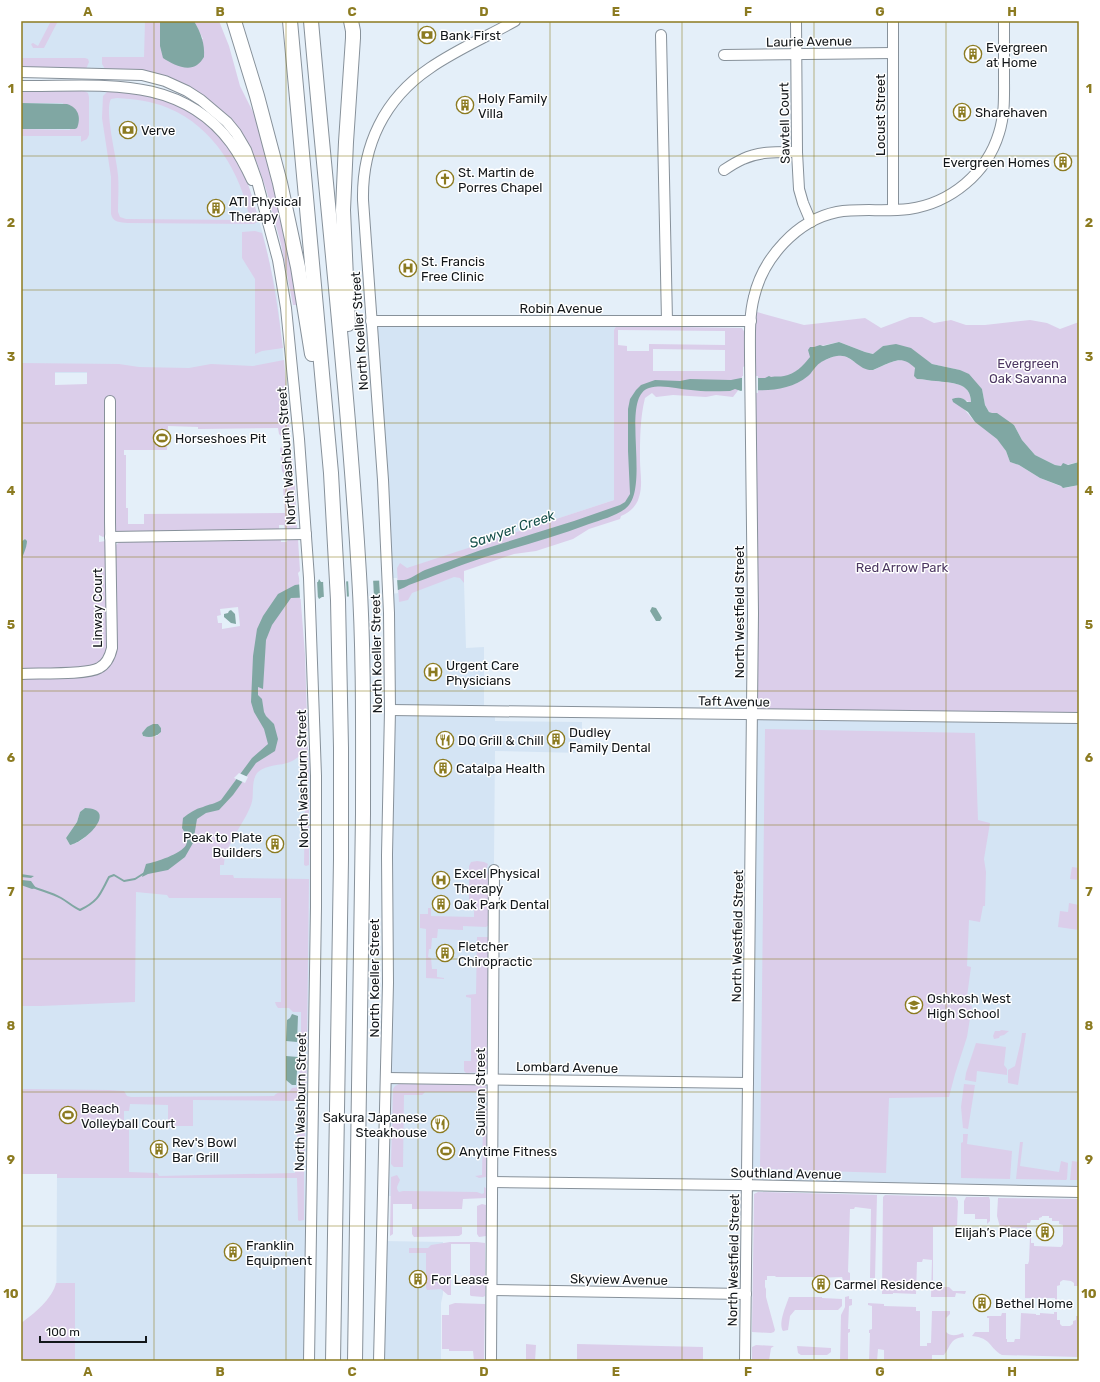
<svg xmlns="http://www.w3.org/2000/svg" width="1100" height="1382" font-family="Rubik,sans-serif">
<style>
.built{fill:#d4e4f4}
.green{fill:#dbceea;fill-rule:evenodd}
.water{fill:#80a7a3}
.pier{fill:#e4eff9}
.lines{fill:none;stroke-linecap:round;stroke-linejoin:round}
.stream{stroke:#80a7a3;stroke-width:2}
.minor-casing{stroke:#87919a;stroke-width:12}
.highway-casing{stroke:#87919a;stroke-width:16}
.minor{stroke:#fff;stroke-width:10}
.highway{stroke:#fff;stroke-width:14}
.grid{fill:none;stroke:#8c7b21;stroke-width:1;stroke-opacity:0.55}
.labels{text-anchor:middle;stroke-width:3;stroke-linejoin:round;paint-order:stroke}
.poi-label{font-size:13px;fill:#13171a;stroke:#fff;text-anchor:start}
.street-label{font-size:13px;fill:#13171a;stroke:#fff}
.park-label{font-size:13px;fill:#4d3862;stroke:#fff}
.water-label{font-size:14px;font-style:italic;fill:#19524d;stroke:#fff}
.neatline{fill:none;stroke:#8c7b21;stroke-width:1.5}
.grid-label{font-size:13px;text-anchor:middle;font-weight:bold;fill:#8c7b21}
</style>
<rect width="100%" height="100%" fill="#e4eff9"/>
<g class="built">
<path d="M21,21H155L145,72L123,69L21,68Z"/>
<path d="M21,91H113L194,114L248,185L263,234L277,295L285,373H21Z"/>
<path d="M371,321H615L614,500L463,550L466,648L484,647V711L495,712V721L582,722L581,753L495,751L492,1079L493,1196H383L390,710Z"/>
<path d="M752,714L1079,718V1192L747,1185Z"/>
<path d="M315,749L309,1361H56L57,1174H21V923L114,893L204,889L21,750Z"/>
<path d="M383,1241L443,1242V1294L441,1303V1361H379Z"/>
</g>
<g class="green">
<path d="M51,21H58L44,48H33L31,44L33,43L38,46Z"/>
<path d="M145,21H160V46L203,39L194,21H219L229,46L240,86L256,118L281,218L299,305H293L281,244L266,189L257,163L249,147L223,112L145,72L132,70L105,69L102,64V57H144Z"/>
<path d="M21,58H85L88,59L89,62L86,69L21,68Z"/>
<path d="M21,91H84L88,93L89,97V135L87,139L81,142V136H21V129L70,130L63,103H21Z"/>
<path d="M108,91C122,92 138,92 151,95C190,106 223,132 241,169C250,185 254,204 259,221L254,224L128,223C120,222 113,223 111,214V177L102,118L103,96ZM117,98C134,99 152,101 168,108C214,127 241,173 250,220L126,219L120,217L118,212C118,199 119,187 118,175C117,159 104,110 111,99Z"/>
<path d="M255,231L262,233C273,271 278,309 283,348L262,351L255,354V279L242,258V232Z"/>
<path d="M757,312L804,325L865,318L881,328L910,317H922L934,323L951,320L966,325H985L1030,320L1047,323L1060,329L1079,322V462L1061,466L1055,465L1035,455L1022,440L1014,425L989,412L985,405L982,389L960,370L932,364L890,345L883,346L874,354L865,352L839,342L811,348L808,350L810,354L820,362L837,355L845,356L855,362L874,370C885,365 909,351 915,369C916,372 916,376 917,379C924,379 930,381 936,381C951,383 971,382 971,402H969L961,398L964,409L975,422L997,438L1006,451L1010,462L1019,465L1040,478L1065,488L1079,485V718L752,714L751,321Z"/>
<path d="M616,326L742,328L745,333V366L743,367V384L733,397L716,395L706,397L673,395L656,397L652,393L645,398C640,418 640,439 640,460C640,472 643,485 639,497C637,506 629,513 621,516L620,519L589,529L573,539L536,551L514,554L470,569L464,571V583L460,578L454,577L412,593L408,600L399,602L397,568L400,563L407,568L614,500V330ZM618,330L725,331V345L649,344V351H627V346L618,345ZM653,349L725,350V371H653Z"/>
<path d="M284,360L290,434L281,436L279,434L278,428L198,429V427L168,426L167,450H124V455H126V508H128V524H144V514L285,513L283,487L291,484L295,485L297,529L285,531L284,525H279V531L118,533L115,531L103,537L99,535V542L106,541L108,649L103,660L91,667L21,671V558L27,544L25,539L21,542V363L119,364L139,367L189,368L211,364L253,366ZM55,372H87V384L55,385Z"/>
<path d="M288,445L291,446L294,473L290,475L284,474L282,471L280,448Z"/>
<path d="M281,536V542H286L288,540L298,539L300,571L298,573L299,578L305,655L309,781L304,780L303,753C299,756 295,760 290,762C280,766 267,764 258,772C250,781 255,796 251,805C244,824 225,845 224,865H220V875H233L234,878L309,879L307,1041L301,1043V1012H293L289,1008H278L276,1005L275,1002H281V898H169L167,895L136,892L135,1002L41,1006H21V677L106,666L114,549L117,544L122,540ZM238,607L240,626L222,629V623H218L217,616L221,615L220,609ZM158,724L161,728V732L157,736L145,737L143,736L142,733L147,727ZM85,808L100,816C96,828 84,842 70,845L66,838L77,822L80,812Z"/>
<path d="M765,729L975,733L978,820L990,823L984,859L986,872L985,906H983L980,922L969,920L967,966L971,967L966,1004L972,1006L967,1037L955,1074L949,1097L889,1098L886,1173L760,1169Z"/>
<path d="M305,793L309,794V865L306,866L304,865Z"/>
<path d="M477,861L484,862L488,864L486,870L489,876V925L486,927L463,926V930L438,929L437,938H432L431,949H429L428,957L431,958L432,969H437V977L444,978V979L426,978V929L420,928V914H428V908H431V916L474,917V910L469,909V866L471,862Z"/>
<path d="M1072,867L1079,868V880L1070,879Z"/>
<path d="M1069,903L1079,905V930L1058,927L1060,911L1068,912Z"/>
<path d="M477,937H489L487,1066L486,1071L484,1072L466,1073L464,1071V1061H471V998L466,997V995L476,994Z"/>
<path d="M1001,1030L1009,1031L1004,1035L1000,1036L999,1038L994,1039L993,1036L995,1031H1000Z"/>
<path d="M1022,1033H1026L1018,1085L1008,1083V1070L1015,1066L1021,1041Z"/>
<path d="M976,1043L1006,1047L1004,1065L1007,1069V1075L977,1071L976,1082L965,1080L966,1073Z"/>
<path d="M300,1055L305,1056L306,1057L307,1061L306,1096L303,1099L295,1101L193,1100V1126H168V1105L130,1104L129,1111H124V1121H129V1172L157,1173L159,1176L295,1173V1168H304V1220L299,1221L298,1220L297,1178H57V1174H21V1089L109,1090L124,1091L127,1096L131,1097L274,1096C280,1088 287,1097 292,1088L299,1087Z"/>
<path d="M399,1084L484,1085L486,1086L487,1096L480,1097L479,1092H425L422,1095H404L403,1167H394L391,1164L393,1089L395,1086Z"/>
<path d="M964,1084L975,1085L968,1129L963,1128L961,1107Z"/>
<path d="M481,1104L487,1106L486,1177L479,1178L475,1176L482,1175L483,1122C478,1115 477,1111 481,1104Z"/>
<path d="M303,1110L305,1112V1155L299,1156L297,1154V1113L298,1111Z"/>
<path d="M963,1134H968L967,1144L1012,1151L1010,1179L961,1178V1143L963,1142Z"/>
<path d="M1020,1142H1023L1020,1166L1059,1172L1061,1161L1068,1163L1067,1179L1066,1180L1016,1179Z"/>
<path d="M1072,1161L1079,1162V1180H1070Z"/>
<path d="M397,1175L400,1180C398,1185 395,1188 399,1192L403,1191L477,1192L482,1194L484,1193V1187L486,1188V1198L463,1199L462,1209H412V1204H393V1234L390,1236L391,1177Z"/>
<path d="M758,1192L877,1195L875,1278H870L871,1209L855,1207L854,1209H850L848,1272L850,1273V1280H843L842,1277L814,1278V1277H776L775,1276H767V1280H765V1287L766,1289V1297L775,1330L774,1332L771,1333L752,1332L754,1197V1194Z"/>
<path d="M885,1195L956,1197L958,1201L957,1226L933,1227V1287H949L953,1291H966L965,1294L956,1293L955,1297H931L932,1260L923,1259L922,1262H917L916,1294L893,1293V1294H882L883,1197Z"/>
<path d="M966,1197H989L990,1200V1221L987,1224V1219H975V1214H964V1201Z"/>
<path d="M998,1198L1079,1199V1286H1074V1283L1071,1281L1063,1280L1060,1282V1285L1057,1286V1300H1055V1298H1025V1264H1028L1029,1261L1030,1237H1031V1243H1034V1246L1061,1247L1063,1244V1225L1059,1224V1221H1052V1218H1049V1216H1042V1217L1039,1218V1220H1031L1030,1223H1027V1230H1025V1228L1000,1227L997,1216Z"/>
<path d="M482,1204L486,1205V1236L479,1237L477,1234V1206Z"/>
<path d="M412,1227H462V1234L459,1236L414,1237L412,1234Z"/>
<path d="M477,1242L485,1243V1296L483,1297L471,1296L470,1295V1244H451V1295H448L441,1289L427,1290L426,1288V1253H409V1248H428L431,1245L450,1242Z"/>
<path d="M56,1283H75V1361H21V1323C33,1315 53,1298 56,1283Z"/>
<path d="M849,1296V1299H852V1305L849,1306L848,1329H850V1332L848,1333V1361H840L841,1315L845,1307V1297Z"/>
<path d="M789,1297H822V1298L842,1299V1306L838,1310H795L790,1316L788,1330L783,1331C778,1323 786,1306 789,1297Z"/>
<path d="M455,1303L485,1304L484,1361H474L473,1351H449V1349H442V1315H449V1305Z"/>
<path d="M868,1303L884,1304V1306L916,1307V1311H920V1346H927V1343H931L932,1311H950V1314L946,1318V1332C951,1337 958,1335 963,1333L964,1337C950,1338 951,1346 944,1355H932V1361H884V1350L878,1349L877,1361H869L870,1333H869V1330L872,1329V1306L868,1305Z"/>
<path d="M1054,1312H1057V1320H1060V1324L1062,1326H1070L1073,1324V1321L1076,1320V1316H1079V1357L1002,1355C989,1348 992,1338 972,1336L975,1332H989V1318H987V1316H1001L1002,1313H1006V1339H1007V1342H1014L1015,1339H1020L1021,1313L1036,1314V1315H1040V1313L1054,1314Z"/>
<path d="M526,1344L536,1345L535,1361H526Z"/>
<path d="M577,1344L703,1347V1361H577Z"/>
<path d="M756,1345L774,1346L771,1348L769,1361H752V1347Z"/>
<path d="M797,1346L831,1348V1352L827,1355H801L798,1353Z"/>
</g>
<g class="water">
<path d="M160,21H194C201,33 205,44 204,57C202,60 200,63 197,65C187,72 172,64 163,58L160,46Z"/>
<path d="M21,103L67,104C79,108 81,118 77,128L75,129H21Z"/>
<path d="M839,342L865,352L873,354L883,346L896,344L911,348L932,364L960,370L969,374L982,389L985,405L989,412L992,413H997L1014,425L1022,440L1035,455L1055,465L1061,466L1063,463L1068,465L1079,462V485L1063,488L1061,486L1040,478L1019,465L1010,462L1006,451L997,439L975,422L968,412L953,402L952,399C958,397 963,397 967,402H971C971,382 951,383 936,381C930,381 924,379 917,379L914,376L915,368C903,356 896,360 882,366C879,367 876,369 873,370C858,371 852,353 837,356C833,356 824,360 820,363C815,366 812,373 808,376C790,391 765,391 743,390L741,391L735,389L730,391C717,391 704,392 691,390C677,389 663,384 649,388C619,397 652,490 625,509C615,516 601,520 589,524C555,537 520,546 485,557C460,565 434,576 409,585C385,599 349,596 322,597L319,599L318,597L291,598L272,625L266,640L263,689L258,687V695L262,699L264,712L266,716L274,724L278,739L275,751L256,763L233,795L219,810L206,813L197,819L193,843L185,857L168,870L148,874L142,877L146,864C156,862 181,854 186,845C187,843 187,840 188,838L182,828L183,818C189,813 195,809 203,807C209,804 215,804 221,800L252,758L268,744L264,729L254,712L251,702L253,656L257,629L263,616L278,594L295,585L318,582L319,579L321,582L404,580C411,579 418,573 425,570L481,550L574,521L620,505L625,502L630,494L628,451V409L630,399L636,390L641,385L655,380L680,381L690,379L731,380L741,378H765L769,376L771,377C776,376 780,377 784,376C795,374 803,366 810,357L808,350L810,347H814L820,345L823,346Z"/>
<path d="M25,539L27,541C27,548 22,556 21,563V542Z"/>
<path d="M652,607L656,608L662,618L660,621H656L650,611Z"/>
<path d="M231,610L235,614L236,624L231,623L224,617V614L228,613L229,611Z"/>
<path d="M153,724H158L161,728V732C156,737 149,738 143,736L142,733L147,727Z"/>
<path d="M85,808C119,809 86,842 70,845L66,838L77,822L80,812Z"/>
<path d="M21,874L34,876L31,878L21,877L22,880L31,881L36,888L32,889L21,885Z"/>
<path d="M292,1014L298,1016L297,1042L286,1041L287,1020L290,1018Z"/>
<path d="M286,1056L298,1057L296,1085H292L286,1080Z"/>
</g>
<g class="pier">
<path d="M742,376H758V393L742,392Z"/>
<path d="M373,578L374,597L349,598L348,579Z"/>
<path d="M379,578H397L398,593L380,596Z"/>
<path d="M346,579L347,598L324,599L323,580Z"/>
<path d="M317,580L318,600L317,599H300L299,582Z"/>
<path d="M239,773L248,777L245,783L234,778Z"/>
</g>
<g class="lines">
<path class="stream" d="M33,887C43,891 52,893 61,898C68,902 73,907 80,910C99,901 100,894 109,877L114,875L124,881L135,879L146,872"/>
<defs>
<g id="minor">
<path d="M796,21L797,152L799,189L803,203L811,222"/>
<path d="M893,21V210"/>
<path d="M661,35L667,321"/>
<path d="M724,55L893,53"/>
<path d="M21,72L142,75L165,81L187,91L201,100L227,122L236,133L246,150L257,181L278,260L286,308L299,439L309,578L316,776V907L309,1361"/>
<path d="M21,86C97,87 179,73 231,143C239,154 246,167 252,180"/>
<path d="M724,170C730,166 736,162 743,159C760,151 779,152 797,152"/>
<path d="M371,321H751"/>
<path d="M110,537L306,534"/>
<path d="M21,674C37,673 87,675 99,668C107,664 110,657 112,648L110,522V401"/>
<path d="M390,710L1079,718"/>
<path d="M386,1078L748,1083"/>
<path d="M493,1182L738,1185L1079,1192"/>
<path d="M492,1290L746,1294"/>
<path d="M379,1361L388,983L387,855L390,710L389,613L383,480L363,200C362,146 384,99 430,68C456,50 488,36 515,21"/>
<path d="M491,1361L494,870"/>
<path d="M745,1361L753,613L750,357C750,337 749,316 754,297C763,258 797,220 837,212C860,208 885,212 909,209C951,203 987,173 999,133C1005,114 1004,95 1004,76C1004,57 1004,39 1004,21"/>
</g>
<g id="highway">
<path d="M234,21L257,96L280,183L298,267L312,354"/>
<path d="M290,21L331,473L338,600L341,748V859L333,1361"/>
<path d="M311,21C327,205 348,389 359,574C364,654 363,734 363,814L355,1361"/>
<path d="M348,324L343,210L346,142L353,38V31L351,21"/>
</g>
</defs>
<use href="#minor" class="minor-casing"/>
<use href="#highway" class="highway-casing"/>
<use href="#minor" class="minor"/>
<use href="#highway" class="highway"/>
</g>
<path class="grid" d="M154,21V1361M286,21V1361M418,21V1361M550,21V1361M682,21V1361M814,21V1361M946,21V1361M21,156H1079M21,290H1079M21,423H1079M21,557H1079M21,691H1079M21,825H1079M21,959H1079M21,1092H1079M21,1226H1079"/>
<defs>
<symbol id="bank-ring" viewBox="-11 -11 22 22"><circle r="9.5" fill="#fff" stroke="#8c7b21" stroke-width="1.5"/><path d="M-6-4H6V4H-6ZM0-2.3a2.3 2.3 0 1 0 0 4.6a2.3 2.3 0 1 0 0-4.6Z" fill="#8c7b21"/></symbol>
<symbol id="building-ring" viewBox="-11 -11 22 22"><circle r="9.5" fill="#fff" stroke="#8c7b21" stroke-width="1.5"/><path d="M-4-6H4V6H1V3H-1V6H-4ZM-2.5-4.3h1.7v1.8h-1.7ZM.8-4.3h1.7v1.8H.8ZM-2.5-1h1.7V.8h-1.7ZM.8-1h1.7V.8H.8Z" fill="#8c7b21"/></symbol>
<symbol id="church-ring" viewBox="-11 -11 22 22"><circle r="9.5" fill="#fff" stroke="#8c7b21" stroke-width="1.5"/><path d="M-1.2-6h2.4v3.5h3.3v2.4h-3.3V6h-2.4V-.1h-3.3v-2.4h3.3Z" fill="#8c7b21"/></symbol>
<symbol id="hospital-ring" viewBox="-11 -11 22 22"><circle r="9.5" fill="#fff" stroke="#8c7b21" stroke-width="1.5"/><path d="M-5-5h3v3.5h4V-5h3V5h-3V1.5h-4V5h-3Z" fill="#8c7b21"/></symbol>
<symbol id="stadium-ring" viewBox="-11 -11 22 22"><circle r="9.5" fill="#fff" stroke="#8c7b21" stroke-width="1.5"/><path d="M0-5a6.5 5 0 1 0 0 10a6.5 5 0 1 0 0-10ZM-3.5-1.8h7v3.6h-7Z" fill="#8c7b21"/></symbol>
<symbol id="restaurant-ring" viewBox="-11 -11 22 22"><circle r="9.5" fill="#fff" stroke="#8c7b21" stroke-width="1.5"/><path d="M-5-6h1v4h1v-4h1v4h1v-4h1v5L-1.5 .5V6h-2V.5L-5-1ZM5-6V6H3V1.5H1.5Q1.5-4 5-6Z" fill="#8c7b21"/></symbol>
<symbol id="school-ring" viewBox="-11 -11 22 22"><circle r="9.5" fill="#fff" stroke="#8c7b21" stroke-width="1.5"/><path d="M0-5L7-2L0 1L-7-2ZM-4 1L0 2.5L4 1V4Q0 6-4 4Z" fill="#8c7b21"/></symbol>
</defs>
<g fill-rule="evenodd">
<use href="#bank-ring" x="417" y="25" width="20" height="20"/>
<use href="#building-ring" x="963" y="44" width="20" height="20"/>
<use href="#building-ring" x="455" y="95" width="20" height="20"/>
<use href="#building-ring" x="952" y="102" width="20" height="20"/>
<use href="#bank-ring" x="118" y="120" width="20" height="20"/>
<use href="#building-ring" x="1053" y="152" width="20" height="20"/>
<use href="#church-ring" x="435" y="169" width="20" height="20"/>
<use href="#building-ring" x="206" y="198" width="20" height="20"/>
<use href="#hospital-ring" x="398" y="258" width="20" height="20"/>
<use href="#stadium-ring" x="152" y="428" width="20" height="20"/>
<use href="#hospital-ring" x="423" y="662" width="20" height="20"/>
<use href="#building-ring" x="546" y="729" width="20" height="20"/>
<use href="#restaurant-ring" x="435" y="730" width="20" height="20"/>
<use href="#building-ring" x="433" y="758" width="20" height="20"/>
<use href="#building-ring" x="265" y="834" width="20" height="20"/>
<use href="#hospital-ring" x="431" y="870" width="20" height="20"/>
<use href="#building-ring" x="431" y="894" width="20" height="20"/>
<use href="#building-ring" x="435" y="943" width="20" height="20"/>
<use href="#school-ring" x="904" y="995" width="20" height="20"/>
<use href="#stadium-ring" x="58" y="1105" width="20" height="20"/>
<use href="#restaurant-ring" x="430" y="1114" width="20" height="20"/>
<use href="#building-ring" x="149" y="1139" width="20" height="20"/>
<use href="#stadium-ring" x="436" y="1141" width="20" height="20"/>
<use href="#building-ring" x="1035" y="1222" width="20" height="20"/>
<use href="#building-ring" x="223" y="1242" width="20" height="20"/>
<use href="#building-ring" x="408" y="1269" width="20" height="20"/>
<use href="#building-ring" x="811" y="1274" width="20" height="20"/>
<use href="#building-ring" x="972" y="1293" width="20" height="20"/>
</g>
<g class="labels">
<g class="poi-label">
<text x="440" y="40">Bank First</text>
<text x="986" y="52">Evergreen<tspan x="986" dy="15">at Home</tspan></text>
<text x="478" y="103">Holy Family<tspan x="478" dy="15">Villa</tspan></text>
<text x="975" y="117">Sharehaven</text>
<text x="141" y="135">Verve</text>
<text x="1050" y="167" text-anchor="end">Evergreen Homes</text>
<text x="458" y="177">St. Martin de<tspan x="458" dy="15">Porres Chapel</tspan></text>
<text x="229" y="206">ATI Physical<tspan x="229" dy="15">Therapy</tspan></text>
<text x="421" y="266">St. Francis<tspan x="421" dy="15">Free Clinic</tspan></text>
<text x="175" y="443">Horseshoes Pit</text>
<text x="446" y="670">Urgent Care<tspan x="446" dy="15">Physicians</tspan></text>
<text x="569" y="737">Dudley<tspan x="569" dy="15">Family Dental</tspan></text>
<text x="458" y="745">DQ Grill &amp; Chill</text>
<text x="456" y="773">Catalpa Health</text>
<text x="262" y="842" text-anchor="end">Peak to Plate<tspan x="262" dy="15">Builders</tspan></text>
<text x="454" y="878">Excel Physical<tspan x="454" dy="15">Therapy</tspan></text>
<text x="454" y="909">Oak Park Dental</text>
<text x="458" y="951">Fletcher<tspan x="458" dy="15">Chiropractic</tspan></text>
<text x="927" y="1003">Oshkosh West<tspan x="927" dy="15">High School</tspan></text>
<text x="81" y="1113">Beach<tspan x="81" dy="15">Volleyball Court</tspan></text>
<text x="427" y="1122" text-anchor="end">Sakura Japanese<tspan x="427" dy="15">Steakhouse</tspan></text>
<text x="172" y="1147">Rev's Bowl<tspan x="172" dy="15">Bar Grill</tspan></text>
<text x="459" y="1156">Anytime Fitness</text>
<text x="1032" y="1237" text-anchor="end">Elijah’s Place</text>
<text x="246" y="1250">Franklin<tspan x="246" dy="15">Equipment</tspan></text>
<text x="431" y="1284">For Lease</text>
<text x="834" y="1289">Carmel Residence</text>
<text x="995" y="1308">Bethel Home</text>
</g>
<g class="street-label">
<text transform="translate(809 41) rotate(-1)" y="5">Laurie Avenue</text>
<text transform="translate(880 115) rotate(-90)" y="5">Locust Street</text>
<text transform="translate(784 123) rotate(-91)" y="5">Sawtell Court</text>
<text x="561" y="313">Robin Avenue</text>
<text transform="translate(359 331) rotate(-94)" y="5">North Koeller Street</text>
<text transform="translate(286 456) rotate(-94)" y="5">North Washburn Street</text>
<text transform="translate(97 608) rotate(-90)" y="5">Linway Court</text>
<text transform="translate(739 612) rotate(-90)" y="5">North Westfield Street</text>
<text transform="translate(376 654) rotate(-91)" y="5">North Koeller Street</text>
<text transform="translate(734 701) rotate(1)" y="5">Taft Avenue</text>
<text transform="translate(302 779) rotate(-91)" y="5">North Washburn Street</text>
<text transform="translate(737 936) rotate(-89)" y="5">North Westfield Street</text>
<text transform="translate(374 978) rotate(-90)" y="5">North Koeller Street</text>
<text transform="translate(567 1067) rotate(1)" y="5">Lombard Avenue</text>
<text transform="translate(480 1092) rotate(-90)" y="5">Sullivan Street</text>
<text transform="translate(300 1102) rotate(-89)" y="5">North Washburn Street</text>
<text transform="translate(786 1173) rotate(1)" y="5">Southland Avenue</text>
<text transform="translate(733 1260) rotate(-89)" y="5">North Westfield Street</text>
<text transform="translate(619 1279) rotate(1)" y="5">Skyview Avenue</text>
</g>
<g class="park-label">
<text x="1028" y="368">Evergreen<tspan x="1028" dy="15">Oak Savanna</tspan></text>
<text x="902" y="572">Red Arrow Park</text>
</g>
<g class="water-label">
<text transform="translate(512 529) rotate(-19)" y="5">Sawyer Creek</text>
</g>
</g>
<rect width="1100" height="1382" fill="none" stroke="#ffffff" stroke-width="44"/>
<path d="M40 1336v6h106v-6" fill="none" stroke="#13171a" stroke-width="2"/>
<text x="46" y="1336" font-size="12" fill="#13171a" stroke="#ffffff" stroke-width="3" paint-order="stroke">100 m</text>
<rect x="22" y="22" width="1056" height="1338" class="neatline"/>
<g class="grid-label">
<text x="88" y="16">A</text>
<text x="220" y="16">B</text>
<text x="352" y="16">C</text>
<text x="484" y="16">D</text>
<text x="616" y="16">E</text>
<text x="748" y="16">F</text>
<text x="880" y="16">G</text>
<text x="1012" y="16">H</text>
<text x="11" y="93">1</text>
<text x="1089" y="93">1</text>
<text x="11" y="227">2</text>
<text x="1089" y="227">2</text>
<text x="11" y="361">3</text>
<text x="1089" y="361">3</text>
<text x="11" y="495">4</text>
<text x="1089" y="495">4</text>
<text x="11" y="629">5</text>
<text x="1089" y="629">5</text>
<text x="11" y="762">6</text>
<text x="1089" y="762">6</text>
<text x="11" y="896">7</text>
<text x="1089" y="896">7</text>
<text x="11" y="1030">8</text>
<text x="1089" y="1030">8</text>
<text x="11" y="1164">9</text>
<text x="1089" y="1164">9</text>
<text x="11" y="1298">10</text>
<text x="1089" y="1298">10</text>
<text x="88" y="1376">A</text>
<text x="220" y="1376">B</text>
<text x="352" y="1376">C</text>
<text x="484" y="1376">D</text>
<text x="616" y="1376">E</text>
<text x="748" y="1376">F</text>
<text x="880" y="1376">G</text>
<text x="1012" y="1376">H</text>
</g>
</svg>
